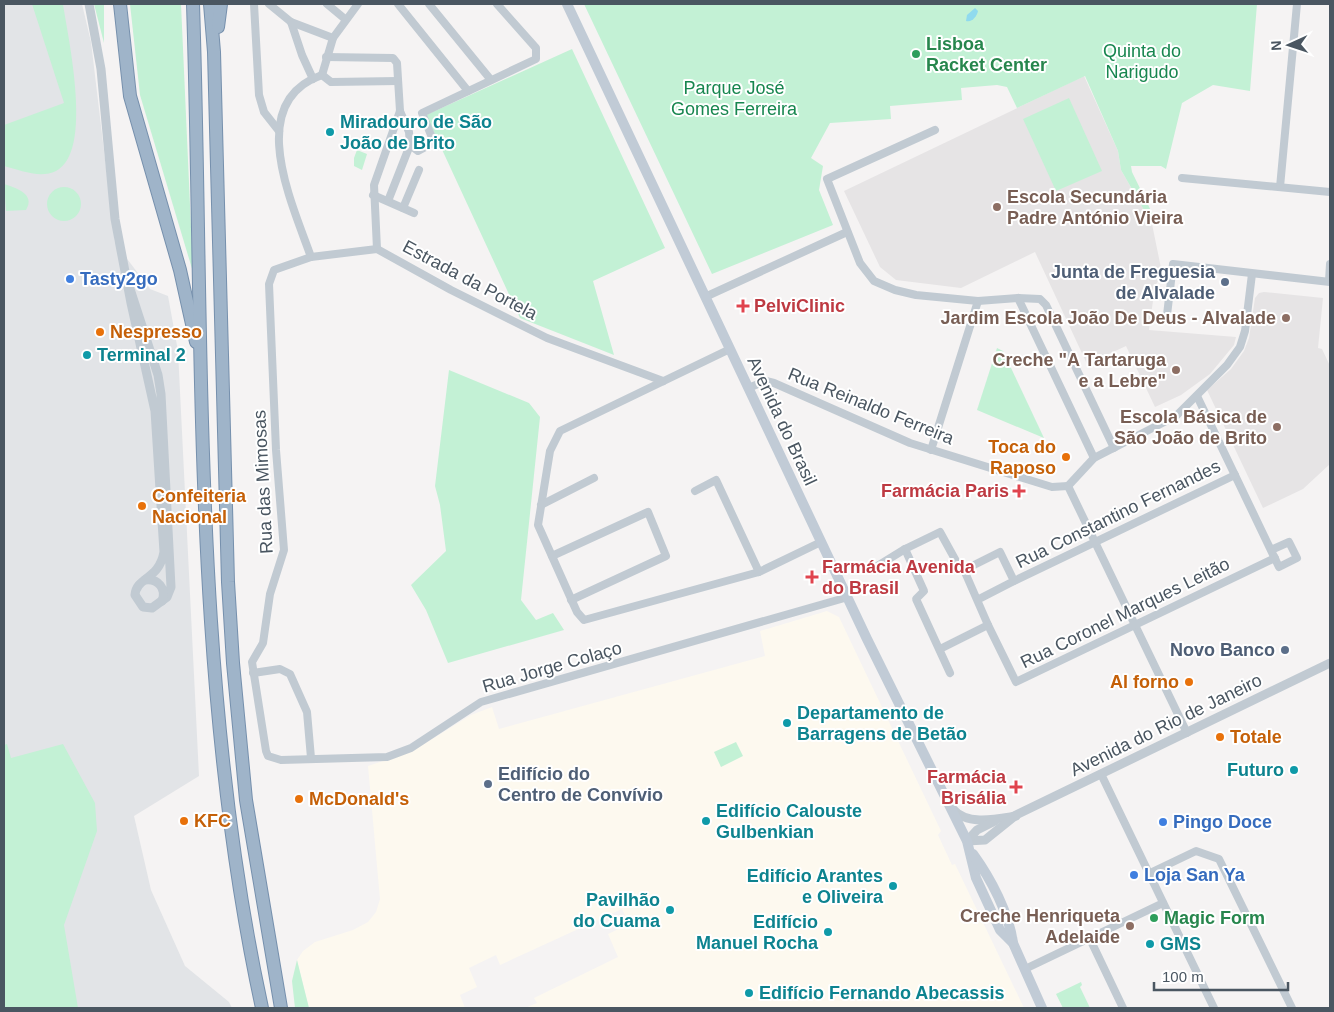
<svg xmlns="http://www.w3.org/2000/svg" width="1334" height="1012" font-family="Arial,sans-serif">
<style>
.commercial{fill:#fdf9ef}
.education{fill:#e6e4e5}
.airport{fill:#e2e4e7}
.green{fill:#c3f1d5}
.water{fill:#90daee}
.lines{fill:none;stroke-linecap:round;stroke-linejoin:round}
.trunk-casing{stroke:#7690ad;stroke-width:14}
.minor{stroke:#c1cad2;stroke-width:8}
.tertiary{stroke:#c1cad2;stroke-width:9}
.secondary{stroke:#c1cbd6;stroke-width:10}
.trunk{stroke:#9fb4c9;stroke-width:12}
.leisure-dot{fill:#2e9e5b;stroke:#fff;stroke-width:2}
.culture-dot{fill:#0f9aa8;stroke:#fff;stroke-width:2}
.education-dot{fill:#8d6e63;stroke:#fff;stroke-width:2}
.shop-dot{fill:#3f7fe0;stroke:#fff;stroke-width:2}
.service-dot{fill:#5c6f8a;stroke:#fff;stroke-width:2}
.health-dot{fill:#e0444e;stroke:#fff;stroke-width:2}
.food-dot{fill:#e8710a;stroke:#fff;stroke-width:2}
.labels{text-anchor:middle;stroke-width:4;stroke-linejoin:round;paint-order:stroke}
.leisure-label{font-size:18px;font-weight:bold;fill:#27864d;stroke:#fff;text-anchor:start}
.park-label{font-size:18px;fill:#17864f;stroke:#fff}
.culture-label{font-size:18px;font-weight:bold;fill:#0d838f;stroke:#fff;text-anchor:start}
.education-label{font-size:18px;font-weight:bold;fill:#785e54;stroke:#fff;text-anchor:end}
.service-label{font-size:18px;font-weight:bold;fill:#4e5e75;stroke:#fff;text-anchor:end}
.shop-label{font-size:18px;font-weight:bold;fill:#366cbe;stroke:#fff;text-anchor:start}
.street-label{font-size:18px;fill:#4a5661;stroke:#fff}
.health-label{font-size:18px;font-weight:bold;fill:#be3a42;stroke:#fff;text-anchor:start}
.food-label{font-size:18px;font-weight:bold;fill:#c56008;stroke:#fff;text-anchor:start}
</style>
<rect width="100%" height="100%" fill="#f5f3f3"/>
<path class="commercial" d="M827,611L839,617L941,831L938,835L952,865L955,864L1024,1008H525L537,1003L534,998L618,957L608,934L629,924L622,909L500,965L496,955L469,968L477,987L460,995L465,1008H309L297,960L303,951L315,942L353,930L368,922L376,912L380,899L368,766L413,751L471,715L492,707L499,729L765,656L760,631Z"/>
<g class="education">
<path d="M1084,76L1118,151L1121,170L1152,224L1161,268L1160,278L1155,286L1149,330L1236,337L1234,345L1210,374L1181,395L1155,407L1126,346L1087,364L1035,252L961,288L896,280L880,267L844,191Z"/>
<path d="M1264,292L1323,298L1318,348L1322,349L1330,366V464L1303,489L1263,508L1207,390L1231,369L1244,351L1249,338L1255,298L1259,293Z"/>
</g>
<path class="airport" d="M4,4H82L91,42L115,243L150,289L168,296L178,351L199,776L134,816L151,890L185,966L229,1002L232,1008H4Z"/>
<g class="green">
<path d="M32,4H63C68,38 94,152 56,171C40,179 20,170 4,166V125L64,103Z"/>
<path d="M94,4H104V43Z"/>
<path d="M130,4H181L193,272L140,95Z"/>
<path d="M584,4H1257L1250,91L1213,85L1182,103L1166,169L1161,166H1131L1132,172L1155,219L1152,224L1121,170L1118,151L1085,76L1017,108L1007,87L997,85L961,88L962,100L890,106L891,119L830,123L811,158L823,166L819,190L833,225L712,274Z"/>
<path d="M572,49L665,248L593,281L614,355L520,318L426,115Z"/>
<path d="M1069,98L1102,171L1056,191L1023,119Z"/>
<path d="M357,150L367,154L362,170L354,166V158Z"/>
<path d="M4,184C16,188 36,194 26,210L6,211Z"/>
<circle cx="64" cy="204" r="17"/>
<path d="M997,348L1003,351L1044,438L977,410Z"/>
<path d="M449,370L529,403L540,417L521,600L536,620L553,613L564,630L448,663L426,610L411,585L446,551L440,505L435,486Z"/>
<path d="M736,742L743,756L721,767L714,752Z"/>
<path d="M7,744L11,758L63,744L95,803L97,831L64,925L78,1008H4V745Z"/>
<path d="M297,960L309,1008H295L292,981Z"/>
<path d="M1081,982L1082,985L1080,987L1090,1008H1063L1056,994Z"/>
</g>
<path class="water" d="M975,8L978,11C977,16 972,23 966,21L967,15Z"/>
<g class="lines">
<defs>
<g id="trunk">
<path d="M120,4L130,96L180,270L196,342"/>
<path d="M193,4C204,337 191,681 262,1008"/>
<path d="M210,4L214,52L228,582L233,663L246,800L281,1008"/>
<path d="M218,27L221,4"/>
</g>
</defs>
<use href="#trunk" class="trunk-casing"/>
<g class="minor">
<path d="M254,4L259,95L264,112L279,131"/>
<path d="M269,4L291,22L302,55L313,79"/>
<path d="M327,4L345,19"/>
<path d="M398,4L468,91"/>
<path d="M429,4L491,80"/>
<path d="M291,22L333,38"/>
<path d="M326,57L393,58L397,63L400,111L374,185L377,249"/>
<path d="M322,75L333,38L358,4"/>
<path d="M322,75L331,82L398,81"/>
<path d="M935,130L827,179L860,263L874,281L895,290L916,295L978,301L1018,298L1040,299L1046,305L1114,448"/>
<path d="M410,145L418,151L431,144L433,140L422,113L536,59V48L497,4"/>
<path d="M1182,178L1330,192"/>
<path d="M1280,187L1297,4"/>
<path d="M373,195L414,213"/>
<path d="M388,201L410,145L409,132L400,111"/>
<path d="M403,208L419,170"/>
<path d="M311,257C292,203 244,102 322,75"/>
<path d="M1329,281L1330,264"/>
<path d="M705,297L847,232"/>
<path d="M1018,298L1094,458"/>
<path d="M1167,315L1173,264L1330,282"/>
<path d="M730,349L560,431L550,451L538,525L577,612L584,620L759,572L821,542"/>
<path d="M663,381L547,338L451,290L377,249L311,257L274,270L269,284L276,450L284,550L270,594L263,643L252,662L266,751L268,756L281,760L387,757L411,748L481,702L848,597"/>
<path d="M748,388L766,381L774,383L910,443L1052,487L1068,486"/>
<path d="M1197,396L1279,567L1297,558L1289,542L1271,550"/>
<path d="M931,450L978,301"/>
<path d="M1068,486L1094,458L1176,416L1227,365L1240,347L1245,331L1252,274"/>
<path d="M1068,486L1187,733"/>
<path d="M695,491L716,480L759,572"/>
<path d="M541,505L594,478"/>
<path d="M905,549L924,591L916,599L950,673"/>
<path d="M552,556L648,512L666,556L571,600"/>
<path d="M871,570L905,549L940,532L956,561L964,570"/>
<path d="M1014,581L1235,475"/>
<path d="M979,599L1014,581L1000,552L964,570L988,625L1016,682L1275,558"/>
<path d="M940,649L988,625"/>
<path d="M253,673L280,669L290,674L307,712L311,758"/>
<path d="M1101,774L1214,1008"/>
<path d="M1150,873L1196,851L1219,859L1292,1008"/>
<path d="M1090,939L1123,1008"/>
<path d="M1025,969L1163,903"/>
</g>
<g class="tertiary">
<path d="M89,4L101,69L115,219L131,303L155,411L164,552C159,580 136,577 135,595L143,607L152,608L167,597L171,587L161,394L158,375L129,286"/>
<path d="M145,580C158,578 167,589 162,601"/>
<path d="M953,809C967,826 997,819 1016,816"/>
<path d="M967,841L985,840L1016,815L1330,663"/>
<path d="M967,841L977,830L995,821"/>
</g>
<g class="secondary">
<path d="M567,4L867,639L967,841L976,878L1000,930L1013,943L1042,1008"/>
<path d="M973,854C991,879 1009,913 1013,943"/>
</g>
<use href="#trunk" class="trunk"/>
</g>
<g class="leisure-dot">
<circle cx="916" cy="54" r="5"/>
<circle cx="1154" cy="918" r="5"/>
</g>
<g class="culture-dot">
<circle cx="330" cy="132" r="5"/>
<circle cx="87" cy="355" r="5"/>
<circle cx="787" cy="723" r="5"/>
<circle cx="1294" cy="770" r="5"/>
<circle cx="706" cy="821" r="5"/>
<circle cx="893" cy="886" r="5"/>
<circle cx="670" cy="910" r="5"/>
<circle cx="828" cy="932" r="5"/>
<circle cx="1150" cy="944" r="5"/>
<circle cx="749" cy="993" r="5"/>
</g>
<g class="education-dot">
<circle cx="997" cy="207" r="5"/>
<circle cx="1286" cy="318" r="5"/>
<circle cx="1176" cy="370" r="5"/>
<circle cx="1277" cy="427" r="5"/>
<circle cx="1130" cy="926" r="5"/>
</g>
<g class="shop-dot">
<circle cx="70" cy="279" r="5"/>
<circle cx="1163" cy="822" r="5"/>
<circle cx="1134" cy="875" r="5"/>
</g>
<g class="service-dot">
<circle cx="1225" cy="282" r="5"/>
<circle cx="1285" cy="650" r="5"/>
<circle cx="488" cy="784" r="5"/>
</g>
<g class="health-dot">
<path d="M740.5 298.5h5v5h5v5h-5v5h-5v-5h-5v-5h5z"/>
<path d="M1016.5 483.5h5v5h5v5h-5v5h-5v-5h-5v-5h5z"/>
<path d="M809.5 569.5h5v5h5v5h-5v5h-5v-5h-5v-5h5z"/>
<path d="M1013.5 779.5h5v5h5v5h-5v5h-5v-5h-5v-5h5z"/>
</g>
<g class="food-dot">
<circle cx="100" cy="332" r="5"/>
<circle cx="1066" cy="457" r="5"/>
<circle cx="142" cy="506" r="5"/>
<circle cx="1189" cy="682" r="5"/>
<circle cx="1220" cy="737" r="5"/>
<circle cx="299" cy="799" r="5"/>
<circle cx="184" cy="821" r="5"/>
</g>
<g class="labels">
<g class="leisure-label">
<text x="926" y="50">Lisboa<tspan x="926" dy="21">Racket Center</tspan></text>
<text x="1164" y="924">Magic Form</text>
</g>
<g class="park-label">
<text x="1142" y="57">Quinta do<tspan x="1142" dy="21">Narigudo</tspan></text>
<text x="734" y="94">Parque José<tspan x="734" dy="21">Gomes Ferreira</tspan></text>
</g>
<g class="culture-label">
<text x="340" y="128">Miradouro de São<tspan x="340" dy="21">João de Brito</tspan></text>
<text x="97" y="361">Terminal 2</text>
<text x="797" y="719">Departamento de<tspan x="797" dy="21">Barragens de Betão</tspan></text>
<text x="1284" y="776" text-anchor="end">Futuro</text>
<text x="716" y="817">Edifício Calouste<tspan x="716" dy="21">Gulbenkian</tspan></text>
<text x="883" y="882" text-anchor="end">Edifício Arantes<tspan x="883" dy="21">e Oliveira</tspan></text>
<text x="660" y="906" text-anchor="end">Pavilhão<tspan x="660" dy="21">do Cuama</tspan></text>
<text x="818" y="928" text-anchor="end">Edifício<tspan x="818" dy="21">Manuel Rocha</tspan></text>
<text x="1160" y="950">GMS</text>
<text x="759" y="999">Edifício Fernando Abecassis</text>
</g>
<g class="education-label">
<text x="1007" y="203" text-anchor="start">Escola Secundária<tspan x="1007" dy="21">Padre António Vieira</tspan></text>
<text x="1276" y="324">Jardim Escola João De Deus - Alvalade</text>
<text x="1166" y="366">Creche "A Tartaruga<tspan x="1166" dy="21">e a Lebre"</tspan></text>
<text x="1267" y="423">Escola Básica de<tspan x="1267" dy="21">São João de Brito</tspan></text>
<text x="1120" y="922">Creche Henriqueta<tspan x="1120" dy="21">Adelaide</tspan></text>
</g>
<g class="service-label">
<text x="1215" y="278">Junta de Freguesia<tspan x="1215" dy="21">de Alvalade</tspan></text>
<text x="1275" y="656">Novo Banco</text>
<text x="498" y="780" text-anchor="start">Edifício do<tspan x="498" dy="21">Centro de Convívio</tspan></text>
</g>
<g class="shop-label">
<text x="80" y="285">Tasty2go</text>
<text x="1173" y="828">Pingo Doce</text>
<text x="1144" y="881">Loja San Ya</text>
</g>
<g class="street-label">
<text transform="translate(470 280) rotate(28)" y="6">Estrada da Portela</text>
<text transform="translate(871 406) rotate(22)" y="6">Rua Reinaldo Ferreira</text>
<text transform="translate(782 421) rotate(65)" y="6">Avenida do Brasil</text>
<text transform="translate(263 482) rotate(-93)" y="6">Rua das Mimosas</text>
<text transform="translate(1118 514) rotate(-26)" y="6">Rua Constantino Fernandes</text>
<text transform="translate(1125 613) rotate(-26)" y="6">Rua Coronel Marques Leitão</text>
<text transform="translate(552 667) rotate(-16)" y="6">Rua Jorge Colaço</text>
<text transform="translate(1166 725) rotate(-26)" y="6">Avenida do Rio de Janeiro</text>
</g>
<g class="health-label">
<text x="754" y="312">PelviClinic</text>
<text x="1009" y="497" text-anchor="end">Farmácia Paris</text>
<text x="822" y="573">Farmácia Avenida<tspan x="822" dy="21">do Brasil</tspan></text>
<text x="1006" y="783" text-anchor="end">Farmácia<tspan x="1006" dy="21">Brisália</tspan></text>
</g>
<g class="food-label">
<text x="110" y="338">Nespresso</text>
<text x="1056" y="453" text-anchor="end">Toca do<tspan x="1056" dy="21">Raposo</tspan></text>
<text x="152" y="502">Confeiteria<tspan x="152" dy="21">Nacional</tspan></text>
<text x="1179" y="688" text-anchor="end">Al forno</text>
<text x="1230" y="743">Totale</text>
<text x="309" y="805">McDonald's</text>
<text x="194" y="827">KFC</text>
</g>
</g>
<rect width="1334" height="1012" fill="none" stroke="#4a5661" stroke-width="10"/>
<g transform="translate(1289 45) rotate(267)" stroke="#ffffff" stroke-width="4" paint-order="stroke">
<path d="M0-4L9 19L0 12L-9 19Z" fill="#4a5661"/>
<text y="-8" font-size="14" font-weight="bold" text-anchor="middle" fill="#4a5661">N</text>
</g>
<path d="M1154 982v8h134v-8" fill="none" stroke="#4a5661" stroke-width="2.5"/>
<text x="1162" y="982" font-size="15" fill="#4a5661" stroke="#ffffff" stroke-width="4" paint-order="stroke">100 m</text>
</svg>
